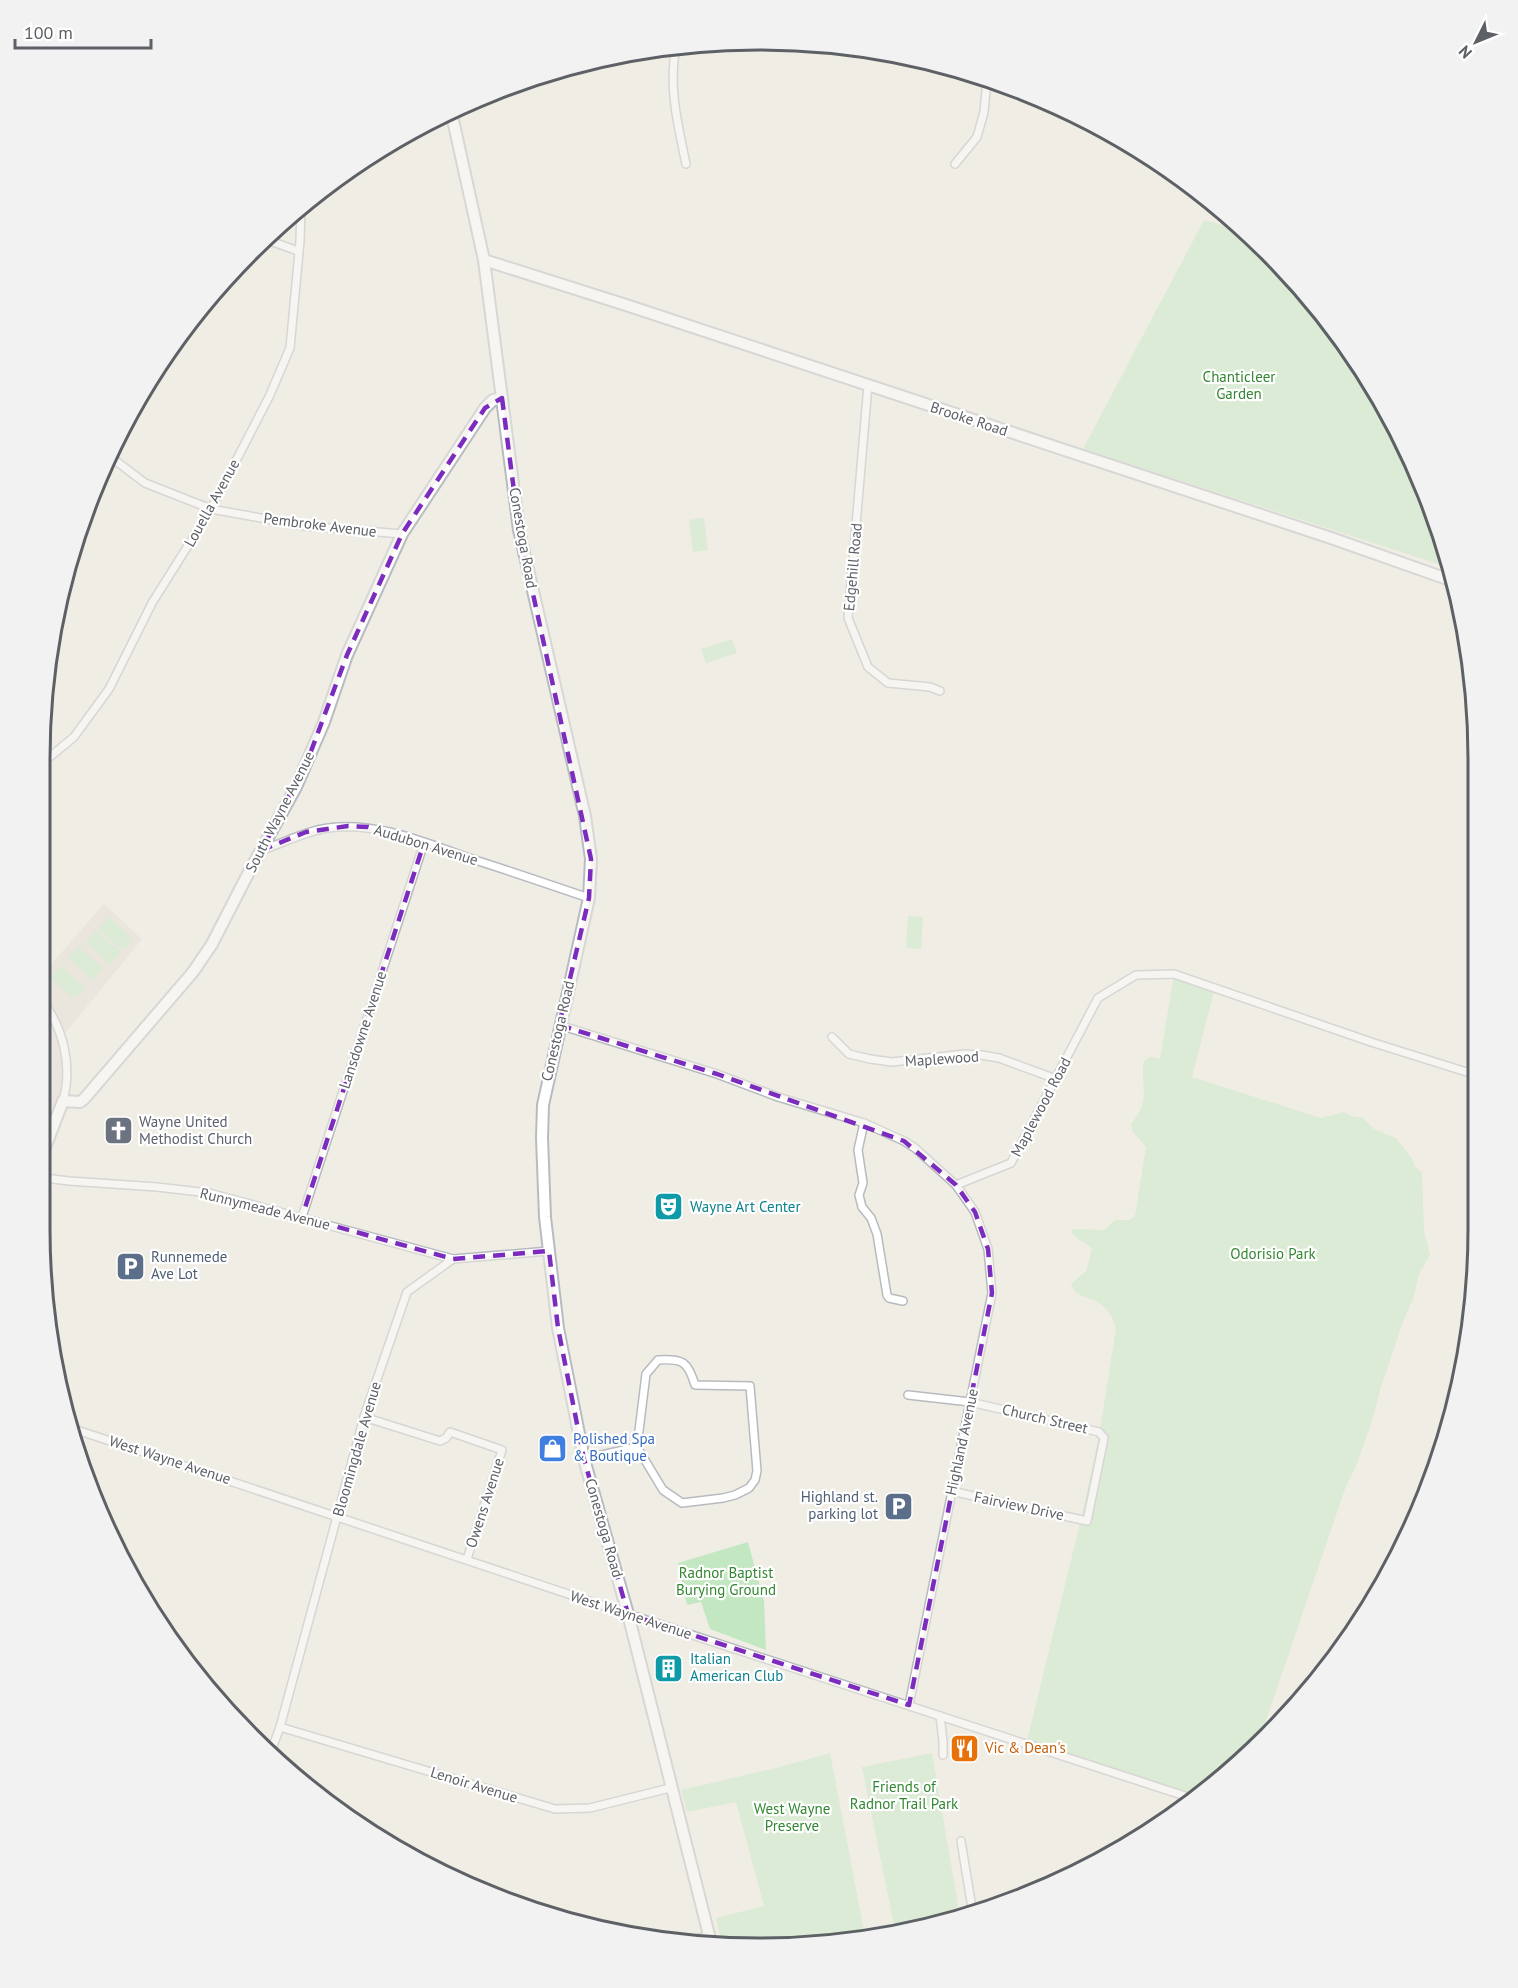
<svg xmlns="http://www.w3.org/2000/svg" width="1518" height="1988" font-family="'PT Sans',sans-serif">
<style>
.education{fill:#e2ded6}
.green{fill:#c3e8c1}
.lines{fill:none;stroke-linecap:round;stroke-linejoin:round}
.street-casing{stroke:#b7bbbf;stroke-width:10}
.secondary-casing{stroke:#b8bcc1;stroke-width:14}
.street{stroke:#fff;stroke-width:7}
.secondary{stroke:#fff;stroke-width:10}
.marked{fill:none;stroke:#7b2cbf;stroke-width:4.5;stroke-dasharray:12 8;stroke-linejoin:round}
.labels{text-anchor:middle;stroke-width:4.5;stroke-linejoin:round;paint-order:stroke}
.park-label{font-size:15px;fill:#338732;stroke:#fff}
.street-label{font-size:15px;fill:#5d6166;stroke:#fff}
.worship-label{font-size:15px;fill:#5b616d;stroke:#fff;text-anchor:start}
.culture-label{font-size:15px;fill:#0d838f;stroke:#fff;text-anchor:start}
.service-label{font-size:15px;fill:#4e5e75;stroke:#fff;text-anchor:start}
.shop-label{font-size:15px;fill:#366cbe;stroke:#fff;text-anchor:start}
.food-label{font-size:15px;fill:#c56008;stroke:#fff;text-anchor:start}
.rim{fill:none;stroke:#5d6166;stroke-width:3}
</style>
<rect width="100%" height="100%" fill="#f0ede5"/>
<path class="education" d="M104,904L142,939L62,1037L68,1074L39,1163L40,977Z"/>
<g class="green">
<path d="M1204,220L1245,231L1268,250L1358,359L1441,527L1450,566L1441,565L1083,449Z"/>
<path d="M704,518L708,550L693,552L689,520Z"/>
<path d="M732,639L737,653L706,663L701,649Z"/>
<path d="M908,916L923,917L921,949L906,948Z"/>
<path d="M109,917L133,939L123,950L98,929Z"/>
<path d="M96,931L121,952L110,964L86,942Z"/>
<path d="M78,947L103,968L93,980L68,958Z"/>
<path d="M61,966L85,988L75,999L50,978Z"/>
<path d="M1174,974L1215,988L1192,1077L1321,1118L1344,1112L1351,1116L1363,1118L1374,1129L1396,1138L1411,1157L1415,1166L1422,1173L1424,1231L1430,1255L1419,1274L1413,1300L1403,1321L1381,1387L1373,1418L1356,1466L1346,1486L1257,1747L1194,1799L1026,1745L1081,1519L1099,1436L1116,1328C1113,1318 1108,1309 1099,1303C1089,1296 1075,1298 1071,1284L1086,1271L1092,1249C1087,1242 1078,1241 1071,1232L1073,1229L1104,1230L1115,1220H1129L1135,1216L1146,1147L1133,1132L1131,1124C1153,1097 1139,1088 1144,1061L1150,1057L1160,1059Z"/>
<path d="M748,1542L764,1601L766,1650L710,1629L701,1602L687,1605L678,1563Z"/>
<path d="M830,1753L865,1936L806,1947H723L716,1918L764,1906L736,1802L687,1812L681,1790L772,1769Z"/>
<path d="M932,1753L960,1917L895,1930L862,1767Z"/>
</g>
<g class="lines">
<defs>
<g id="street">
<path d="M676,47C668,87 678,125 686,164"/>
<path d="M955,164L977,137L984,112L987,79"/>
<path d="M265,239L298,251"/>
<path d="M868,385L848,618L868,667L888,683L930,687L940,691"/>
<path d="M108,455L145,483L211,509L305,526L402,534"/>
<path d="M40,765L74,737L109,689L152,603L211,509L269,397L290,348L300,241L301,205"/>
<path d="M262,850C284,843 305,831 328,828C378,821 428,844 475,860C513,872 551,885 589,898"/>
<path d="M40,997C63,1027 73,1064 63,1101"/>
<path d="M559,1025L717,1074L778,1097L864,1123L904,1141L915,1148L956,1185L1011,1163L1098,998L1136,975L1174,974L1371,1042L1473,1074"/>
<path d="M832,1037L849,1054L870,1059L892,1062L965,1054L981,1055L999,1058L1056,1079"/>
<path d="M864,1123L858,1150L863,1183L859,1195L862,1207L871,1218L877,1234L887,1295L889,1298L903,1301"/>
<path d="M39,1175L45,1178L69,1181L157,1187L209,1193L453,1259"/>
<path d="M302,1217L424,843"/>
<path d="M908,1395L970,1402L1099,1432L1104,1438L1087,1521L951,1491"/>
<path d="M364,1417L440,1441L446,1438L450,1432L502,1450L467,1559"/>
<path d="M68,1427L628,1614L1194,1799"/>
<path d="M584,1459L637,1447L663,1490L682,1503L723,1498L735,1495L749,1488L755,1480L757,1471L750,1386L695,1385C688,1362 683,1358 658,1360L646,1374L637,1447"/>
<path d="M909,1705L992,1293L988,1249L975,1212L956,1185"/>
<path d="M940,1716L943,1741V1755"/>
<path d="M280,1727L555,1809L590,1808L670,1788"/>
<path d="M270,1754L280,1727L364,1417L407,1292L453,1259L549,1251"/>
<path d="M961,1841L973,1914"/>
<path d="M680,1942L709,1936"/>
</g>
<g id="secondary">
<path d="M451,111L484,260L519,530L585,816L591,859L589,898L543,1105L542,1138L545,1217L558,1328L584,1459L628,1614L712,1947"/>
<path d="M484,260L626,305L1331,538L1453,581"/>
<path d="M39,1163L63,1101L80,1102L84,1099L193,972L212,944L250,870L296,787L324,722L347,655L402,534L485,408L493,400L502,398"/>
</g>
</defs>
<use href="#street" class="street-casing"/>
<use href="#secondary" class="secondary-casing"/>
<use href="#street" class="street"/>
<use href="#secondary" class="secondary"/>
</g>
<path d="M0 0H1518V1988H0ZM502,398L519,530L591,859L589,898L559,1025L717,1074L904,1141L956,1185L975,1212L988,1249L992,1293L909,1705L628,1614L584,1459L558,1328L549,1251L453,1259L302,1217L424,843L368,827L348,826L306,832L262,850L310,754L347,655L402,534L485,408Z" fill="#f0ede5" fill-opacity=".55" fill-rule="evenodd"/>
<path class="marked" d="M502,398L519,530L591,859L589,898L559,1025L717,1074L904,1141L956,1185L975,1212L988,1249L992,1293L909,1705L628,1614L584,1459L558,1328L549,1251L453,1259L302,1217L424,843L368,827L348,826L306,832L262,850L310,754L347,655L402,534L485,408Z"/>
<defs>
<symbol id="church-square" viewBox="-11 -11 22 22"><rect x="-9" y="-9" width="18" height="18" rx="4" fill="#6b7280" stroke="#fff"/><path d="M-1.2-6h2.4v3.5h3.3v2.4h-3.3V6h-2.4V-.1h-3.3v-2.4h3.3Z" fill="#fff"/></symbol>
<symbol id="theatre-square" viewBox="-11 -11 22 22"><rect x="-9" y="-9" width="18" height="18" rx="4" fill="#0f9aa8" stroke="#fff"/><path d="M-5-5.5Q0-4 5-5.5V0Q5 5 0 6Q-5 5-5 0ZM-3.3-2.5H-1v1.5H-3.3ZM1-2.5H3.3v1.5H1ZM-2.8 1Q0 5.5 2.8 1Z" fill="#fff"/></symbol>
<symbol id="parking-square" viewBox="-11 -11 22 22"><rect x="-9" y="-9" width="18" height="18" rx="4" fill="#5c6f8a" stroke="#fff"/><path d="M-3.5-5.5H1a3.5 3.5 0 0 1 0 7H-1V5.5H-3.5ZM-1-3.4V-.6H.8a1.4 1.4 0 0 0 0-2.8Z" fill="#fff"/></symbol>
<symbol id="shop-square" viewBox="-11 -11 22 22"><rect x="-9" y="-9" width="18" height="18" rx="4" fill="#3f7fe0" stroke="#fff"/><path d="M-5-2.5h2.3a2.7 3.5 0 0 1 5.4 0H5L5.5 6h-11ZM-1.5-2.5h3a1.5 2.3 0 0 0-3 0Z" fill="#fff"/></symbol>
<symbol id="building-square" viewBox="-11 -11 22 22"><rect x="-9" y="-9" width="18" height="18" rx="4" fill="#0f9aa8" stroke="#fff"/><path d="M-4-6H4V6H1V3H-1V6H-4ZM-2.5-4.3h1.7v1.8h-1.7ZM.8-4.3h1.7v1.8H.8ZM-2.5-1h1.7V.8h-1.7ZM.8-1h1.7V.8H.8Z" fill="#fff"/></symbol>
<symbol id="restaurant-square" viewBox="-11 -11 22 22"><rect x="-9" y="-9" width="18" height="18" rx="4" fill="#e8710a" stroke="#fff"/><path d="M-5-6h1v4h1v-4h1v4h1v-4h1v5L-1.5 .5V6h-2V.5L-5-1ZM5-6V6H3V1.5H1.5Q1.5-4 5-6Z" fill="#fff"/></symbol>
</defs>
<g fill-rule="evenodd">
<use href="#church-square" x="102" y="1114" width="33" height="33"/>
<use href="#theatre-square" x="652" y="1190" width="33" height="33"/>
<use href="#parking-square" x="114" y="1250" width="33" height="33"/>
<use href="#shop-square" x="536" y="1432" width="33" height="33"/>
<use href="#parking-square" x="882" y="1490" width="33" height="33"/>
<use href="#building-square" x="652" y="1652" width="33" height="33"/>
<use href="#restaurant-square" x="948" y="1732" width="33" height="33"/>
</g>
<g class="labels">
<g class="park-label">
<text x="1239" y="382">Chanticleer<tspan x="1239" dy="17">Garden</tspan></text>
<text x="1273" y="1259">Odorisio Park</text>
<text x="726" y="1578">Radnor Baptist<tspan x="726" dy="17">Burying Ground</tspan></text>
<text x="904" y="1792">Friends of<tspan x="904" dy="17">Radnor Trail Park</tspan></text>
<text x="792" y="1814">West Wayne<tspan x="792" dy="17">Preserve</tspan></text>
</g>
<g class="street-label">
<text transform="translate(969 419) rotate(18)" y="5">Brooke Road</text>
<text transform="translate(212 503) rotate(-61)" y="5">Louella Avenue</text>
<text transform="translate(320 525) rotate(7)" y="5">Pembroke Avenue</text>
<text transform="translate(523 538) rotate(80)" y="5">Conestoga Road</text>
<text transform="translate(853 567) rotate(-85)" y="5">Edgehill Road</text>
<text transform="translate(280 812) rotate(-63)" y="5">South Wayne Avenue</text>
<text transform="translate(426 845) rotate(17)" y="5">Audubon Avenue</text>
<text transform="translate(363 1030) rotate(-72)" y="5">Lansdowne Avenue</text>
<text transform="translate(558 1031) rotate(-77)" y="5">Conestoga Road</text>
<text transform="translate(942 1059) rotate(-4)" y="5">Maplewood</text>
<text transform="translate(1041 1107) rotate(-62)" y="5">Maplewood Road</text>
<text transform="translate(265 1209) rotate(14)" y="5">Runnymeade Avenue</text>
<text transform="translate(1045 1419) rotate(13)" y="5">Church Street</text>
<text transform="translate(962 1442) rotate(-78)" y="5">Highland Avenue</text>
<text transform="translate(357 1449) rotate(-74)" y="5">Bloomingdale Avenue</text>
<text transform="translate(170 1460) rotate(18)" y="5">West Wayne Avenue</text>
<text transform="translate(485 1503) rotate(-72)" y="5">Owens Avenue</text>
<text transform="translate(1019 1506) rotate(12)" y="5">Fairview Drive</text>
<text transform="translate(604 1528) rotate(74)" y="5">Conestoga Road</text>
<text transform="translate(631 1615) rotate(18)" y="5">West Wayne Avenue</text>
<text transform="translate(474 1785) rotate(17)" y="5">Lenoir Avenue</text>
</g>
<g class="worship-label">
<text x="139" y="1127">Wayne United<tspan x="139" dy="17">Methodist Church</tspan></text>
</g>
<g class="culture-label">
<text x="690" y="1212">Wayne Art Center</text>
<text x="690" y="1664">Italian<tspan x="690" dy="17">American Club</tspan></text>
</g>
<g class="service-label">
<text x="151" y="1262">Runnemede<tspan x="151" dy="17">Ave Lot</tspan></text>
<text x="878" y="1502" text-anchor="end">Highland st.<tspan x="878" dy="17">parking lot</tspan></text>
</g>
<g class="shop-label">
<text x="573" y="1444">Polished Spa<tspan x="573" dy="17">&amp; Boutique</tspan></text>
</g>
<g class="food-label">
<text x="985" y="1753">Vic &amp; Dean's</text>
</g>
</g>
<path d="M0 0H1518V1988H0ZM759 50H759A709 709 0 0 1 1468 759V1229A709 709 0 0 1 759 1938H759A709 709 0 0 1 50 1229V759A709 709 0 0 1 759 50Z" fill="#f2f2f3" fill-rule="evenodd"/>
<path class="rim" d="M759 50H759A709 709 0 0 1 1468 759V1229A709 709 0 0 1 759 1938H759A709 709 0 0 1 50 1229V759A709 709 0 0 1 759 50Z"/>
<g transform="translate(1476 42) rotate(227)" stroke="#ffffff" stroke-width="4.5" paint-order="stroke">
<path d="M0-4.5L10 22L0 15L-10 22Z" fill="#5d6166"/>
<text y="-9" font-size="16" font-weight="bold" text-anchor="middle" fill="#5d6166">N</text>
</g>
<path d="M15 39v9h136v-9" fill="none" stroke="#5d6166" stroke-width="3"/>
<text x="24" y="39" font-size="18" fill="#5d6166" stroke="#ffffff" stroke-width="4.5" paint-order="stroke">100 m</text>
</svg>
